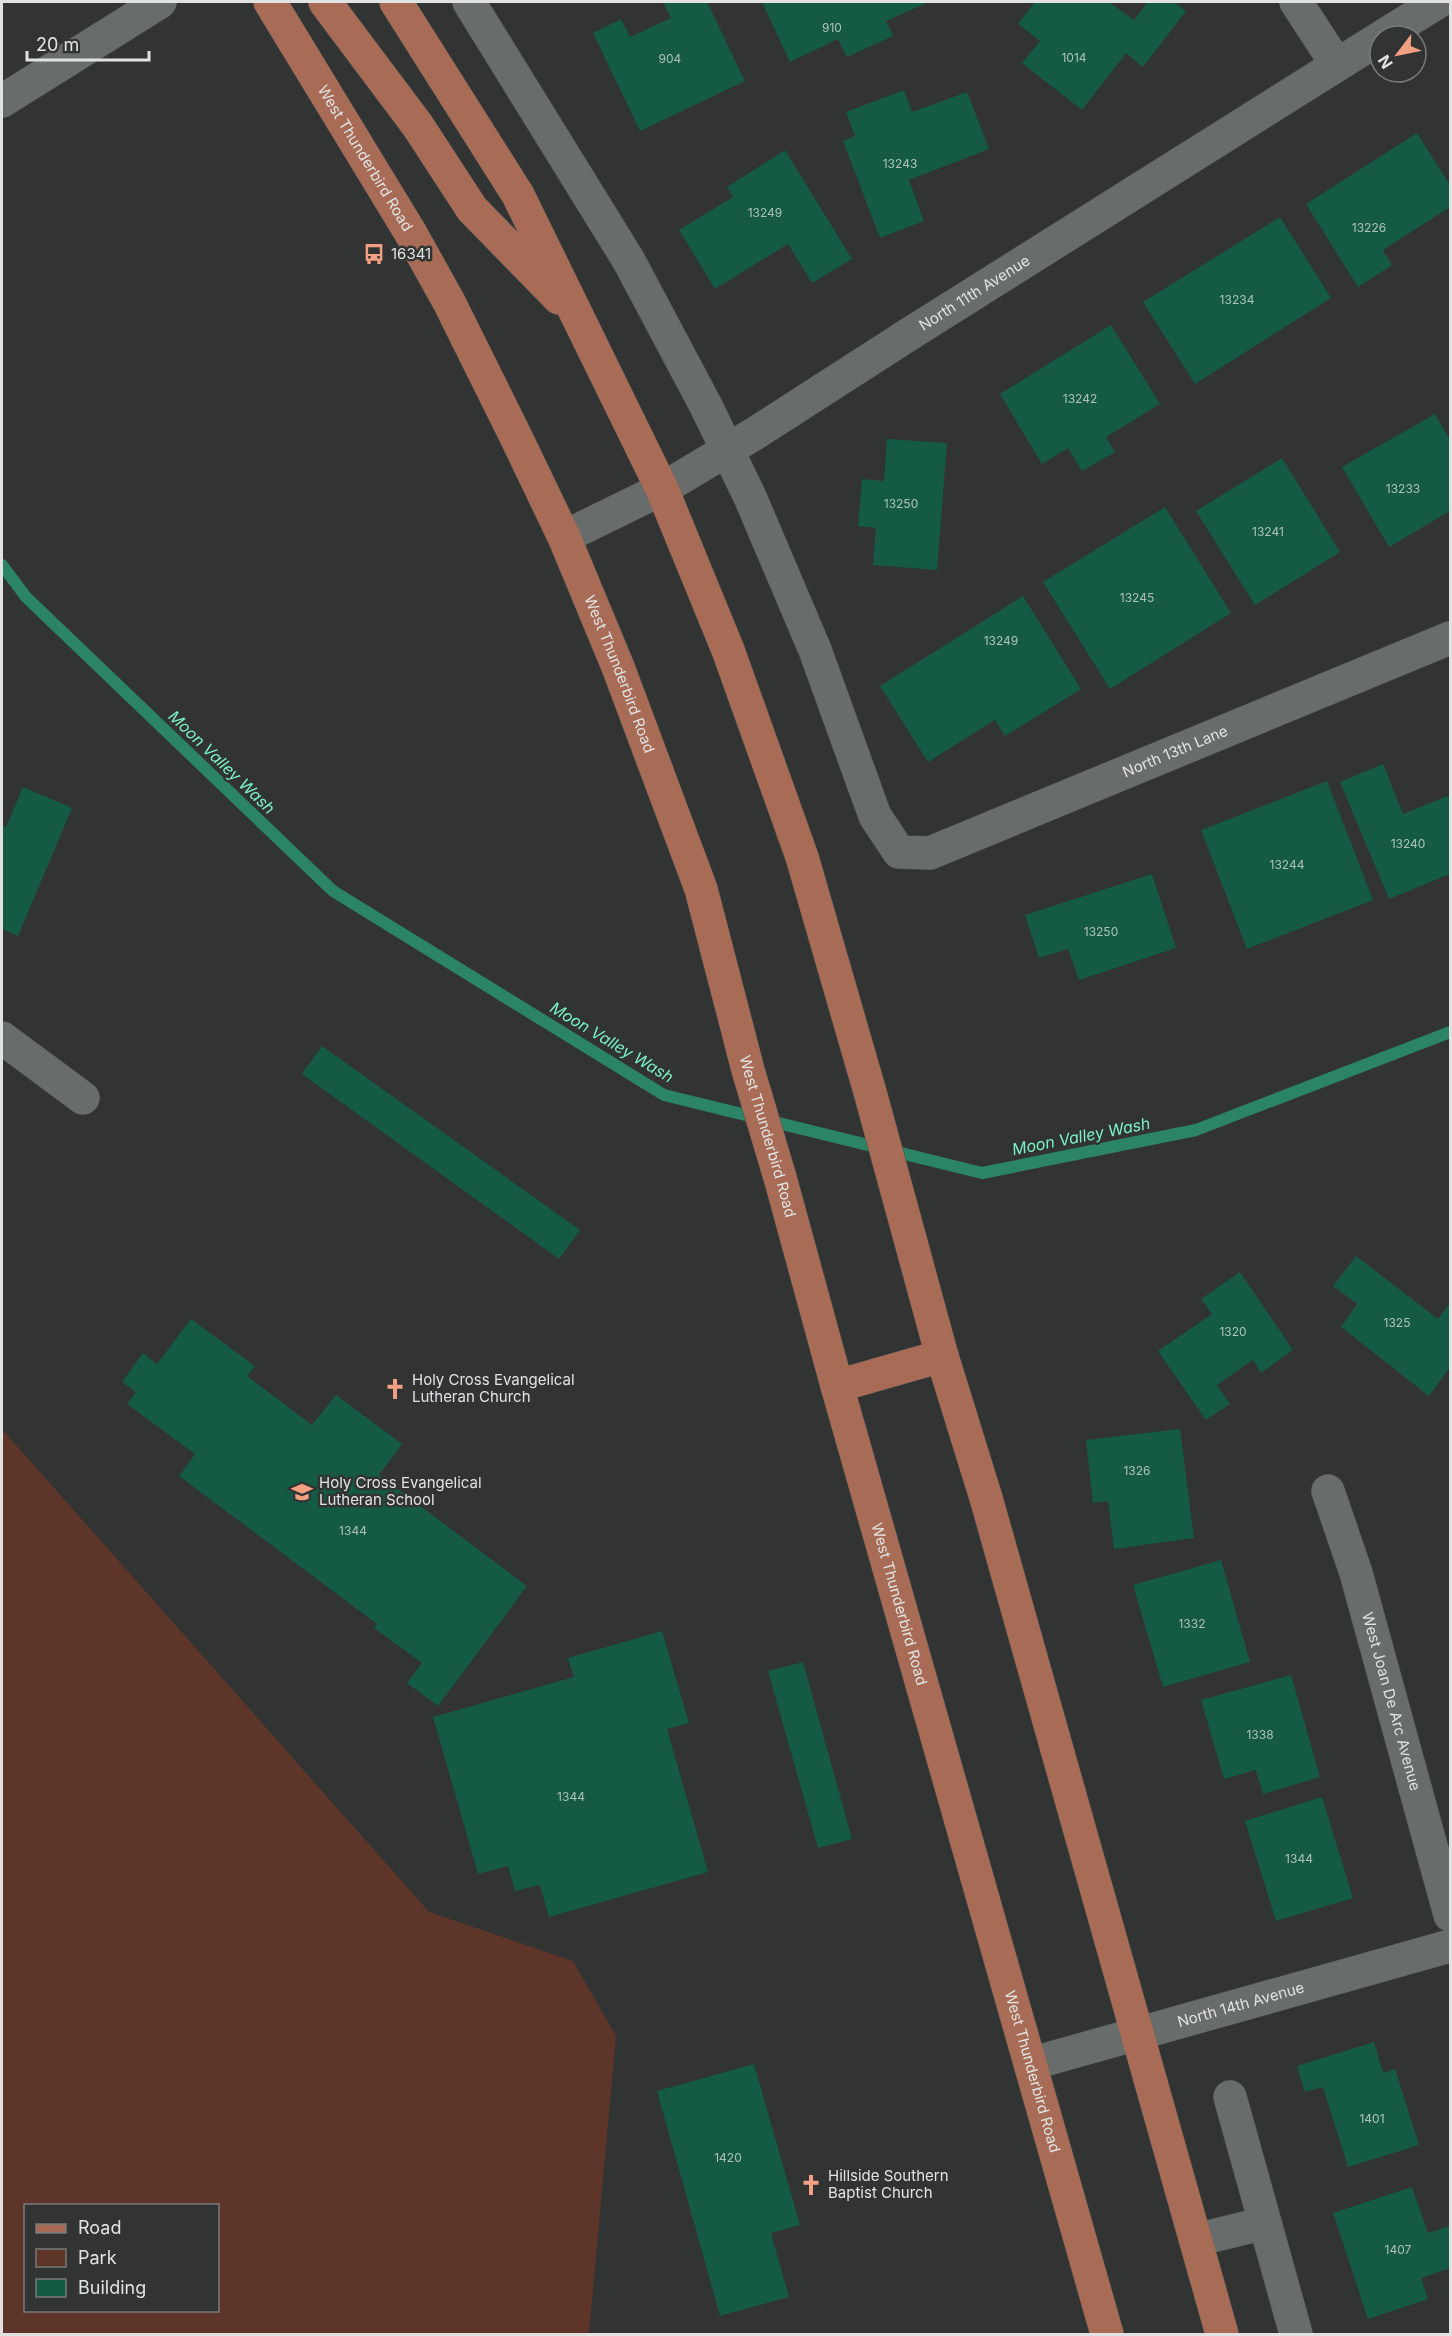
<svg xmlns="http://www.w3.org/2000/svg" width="1452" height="2336" font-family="Inter,sans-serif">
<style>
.green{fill:#5d3629;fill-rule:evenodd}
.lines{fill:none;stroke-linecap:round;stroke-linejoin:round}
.stream{stroke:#2c8467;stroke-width:12}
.building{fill:#145a44}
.minor-casing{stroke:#4d504f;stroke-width:34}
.major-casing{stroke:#4d504f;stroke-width:34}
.minor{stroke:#686c6a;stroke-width:33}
.major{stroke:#a86b56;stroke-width:33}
.labels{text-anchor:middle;stroke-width:5;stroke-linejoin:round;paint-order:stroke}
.number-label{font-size:12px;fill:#adc1ba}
.street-label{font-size:15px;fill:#e0e3e2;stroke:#313433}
.poi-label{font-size:15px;fill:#e0e3e2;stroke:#313433;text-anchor:start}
.water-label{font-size:16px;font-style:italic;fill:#7bf2c6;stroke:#313433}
</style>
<rect width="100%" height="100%" fill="#313433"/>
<path class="green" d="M2,1429L429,1912L573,1961L616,2036L589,2334H2ZM26,2206H218V2310H26Z"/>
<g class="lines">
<path class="stream" d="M2,565L26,597L333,891L664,1095L982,1173L1196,1130L1450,1032"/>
</g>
<g class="building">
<path d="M663,2H707L745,81L640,131L593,33L621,19L630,37L671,18Z"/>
<path d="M762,2H929L886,21L893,36L847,57L838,39L790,62Z"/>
<path d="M1035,2H1109L1134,20L1148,2H1174L1186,11L1143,67L1126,53L1082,110L1022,63L1040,41L1018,24Z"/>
<path d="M904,90L912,112L967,92L989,149L909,180L924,221L880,238L843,141L855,136L846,112Z"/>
<path d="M1417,133L1450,185V207L1383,250L1392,265L1358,287L1306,204Z"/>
<path d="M785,150L852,259L812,283L788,244L715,289L679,230L733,197L727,187Z"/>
<path d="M1280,217L1331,298L1195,384L1143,302Z"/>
<path d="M1111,325L1160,404L1106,437L1115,452L1082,471L1068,448L1042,464L1000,394Z"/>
<path d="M1435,414L1450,440V511L1389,547L1342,467Z"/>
<path d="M887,439L947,443L937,570L873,565L876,528L858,526L862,479L884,481Z"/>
<path d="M1282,458L1340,552L1255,605L1196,511Z"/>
<path d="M1165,507L1231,613L1110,689L1043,582Z"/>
<path d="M1023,596L1081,689L1005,736L995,720L928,762L880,686Z"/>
<path d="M1383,764L1403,814L1450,795V874L1389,899L1340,782Z"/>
<path d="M1327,781L1373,900L1247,949L1201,830Z"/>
<path d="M23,787L72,808L18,936L2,929V825L6,827Z"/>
<path d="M1152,874L1176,948L1079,980L1068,949L1039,958L1025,915Z"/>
<path d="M322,1046L580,1230L559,1259L302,1074Z"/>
<path d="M1356,1256L1438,1319L1450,1303V1367L1429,1396L1341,1327L1357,1304L1333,1286Z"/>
<path d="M1240,1272L1293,1350L1261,1373L1253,1360L1217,1385L1230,1404L1206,1420L1158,1351L1212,1314L1201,1299Z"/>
<path d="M191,1319L255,1366L247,1376L312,1425L336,1395L402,1444L379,1475L527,1586L438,1706L407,1683L422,1663L374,1628L377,1624L179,1476L195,1454L127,1404L136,1392L122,1382L143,1353L157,1364Z"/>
<path d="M1180,1429L1194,1538L1114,1549L1108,1501L1093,1503L1086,1440Z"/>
<path d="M1221,1560L1250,1662L1163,1687L1133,1585Z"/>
<path d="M662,1631L689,1723L667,1729L708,1872L549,1917L540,1885L515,1891L508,1866L478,1874L433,1717L574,1677L568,1658Z"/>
<path d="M803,1662L852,1839L818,1848L768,1671Z"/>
<path d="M1291,1675L1320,1777L1263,1794L1256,1770L1224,1779L1201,1700Z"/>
<path d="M1322,1797L1353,1898L1276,1921L1245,1821Z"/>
<path d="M1374,2042L1383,2073L1395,2069L1419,2145L1348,2167L1323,2087L1305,2092L1297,2066Z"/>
<path d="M754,2064L800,2225L771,2233L789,2297L720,2316L657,2091Z"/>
<path d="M1412,2187L1428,2233L1450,2226V2268L1421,2278L1428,2299L1368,2319L1333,2213Z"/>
</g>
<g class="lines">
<defs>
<g id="minor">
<path id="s1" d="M469,2L629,261L706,406L750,497L815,650L875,816L899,852L930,853L1450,638"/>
<path d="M1296,2L1337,65"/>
<path d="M1383,36L1438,2"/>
<path d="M2,101L160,2"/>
<path id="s2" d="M564,537L662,489L754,434L911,333L1380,38"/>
<path d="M2,1038L83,1098"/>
<path id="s3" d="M1328,1491L1356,1573L1450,1915"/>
<path id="s4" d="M1030,2064L1450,1946"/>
<path d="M1230,2097L1296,2334"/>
<path d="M1196,2240L1265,2223"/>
</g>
<g id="major">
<path id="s5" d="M270,2L410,232L449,302L517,439L564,537L618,667L701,889L748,1070L781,1181L837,1386L1107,2334"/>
<path d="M325,2L418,126L472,209L559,298"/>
<path d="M396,2L518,195L662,489L728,650L802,857L870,1092L942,1356L986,1498L1222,2334"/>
<path d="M837,1386L942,1356"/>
</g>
</defs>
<use href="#minor" class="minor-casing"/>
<use href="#major" class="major-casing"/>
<use href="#minor" class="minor"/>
<use href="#major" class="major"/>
</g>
<defs>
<symbol id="bus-bare" viewBox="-9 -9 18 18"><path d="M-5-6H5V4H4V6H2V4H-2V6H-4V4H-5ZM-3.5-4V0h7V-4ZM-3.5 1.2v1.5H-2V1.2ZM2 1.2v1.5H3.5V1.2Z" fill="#f39f83" stroke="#313433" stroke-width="2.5" paint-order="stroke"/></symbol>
<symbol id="church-bare" viewBox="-9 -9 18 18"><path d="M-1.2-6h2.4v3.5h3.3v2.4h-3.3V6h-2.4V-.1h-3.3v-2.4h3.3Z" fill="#f39f83" stroke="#313433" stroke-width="2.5" paint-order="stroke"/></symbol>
<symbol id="school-bare" viewBox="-9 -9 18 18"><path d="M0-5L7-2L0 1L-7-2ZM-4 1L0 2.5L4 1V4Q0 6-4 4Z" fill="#f39f83" stroke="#313433" stroke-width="2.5" paint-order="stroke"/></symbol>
</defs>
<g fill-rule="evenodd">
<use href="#bus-bare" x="359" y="239" width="30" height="30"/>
<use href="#church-bare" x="380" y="1374" width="30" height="30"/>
<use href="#school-bare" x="287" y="1477" width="30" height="30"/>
<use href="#church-bare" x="796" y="2170" width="30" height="30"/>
</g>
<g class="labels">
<g class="number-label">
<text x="832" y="32">910</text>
<text x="1074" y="62">1014</text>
<text x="670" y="63">904</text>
<text x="900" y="168">13243</text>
<text x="765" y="217">13249</text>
<text x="1369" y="232">13226</text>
<text x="1237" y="304">13234</text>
<text x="1080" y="403">13242</text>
<text x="1403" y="493">13233</text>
<text x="901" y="508">13250</text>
<text x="1268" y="536">13241</text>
<text x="1137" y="602">13245</text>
<text x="1001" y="645">13249</text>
<text x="1408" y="848">13240</text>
<text x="1287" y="869">13244</text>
<text x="1101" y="936">13250</text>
<text x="1397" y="1327">1325</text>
<text x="1233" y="1336">1320</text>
<text x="1137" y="1475">1326</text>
<text x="353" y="1535">1344</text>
<text x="1192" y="1628">1332</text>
<text x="1260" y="1739">1338</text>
<text x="571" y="1801">1344</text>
<text x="1299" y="1863">1344</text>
<text x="1372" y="2123">1401</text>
<text x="728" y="2162">1420</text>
<text x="1398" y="2254">1407</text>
</g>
<g class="street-label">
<text dy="5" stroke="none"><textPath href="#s5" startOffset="183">West Thunderbird Road</textPath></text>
<text dy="5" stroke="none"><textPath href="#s2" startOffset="478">North 11th Avenue</textPath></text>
<text dy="5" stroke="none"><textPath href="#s5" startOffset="759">West Thunderbird Road</textPath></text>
<text dy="5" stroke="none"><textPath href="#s1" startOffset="1252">North 13th Lane</textPath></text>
<text dy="5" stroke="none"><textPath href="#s5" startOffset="1245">West Thunderbird Road</textPath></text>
<text dy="5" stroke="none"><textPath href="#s5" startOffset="1731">West Thunderbird Road</textPath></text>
<text dy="5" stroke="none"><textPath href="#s3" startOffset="220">West Joan De Arc Avenue</textPath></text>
<text dy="5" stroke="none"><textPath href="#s4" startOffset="219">North 14th Avenue</textPath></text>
<text dy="5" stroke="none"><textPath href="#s5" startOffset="2217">West Thunderbird Road</textPath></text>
</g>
<g class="poi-label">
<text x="391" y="259">16341</text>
<text x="412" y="1385">Holy Cross Evangelical<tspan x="412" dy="17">Lutheran Church</tspan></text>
<text x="319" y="1488">Holy Cross Evangelical<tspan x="319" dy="17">Lutheran School</tspan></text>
<text x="828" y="2181">Hillside Southern<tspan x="828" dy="17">Baptist Church</tspan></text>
</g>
<g class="water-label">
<text transform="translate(222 762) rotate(44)" y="6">Moon Valley Wash</text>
<text transform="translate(612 1042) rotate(31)" y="6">Moon Valley Wash</text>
<text transform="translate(1081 1136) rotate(-11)" y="6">Moon Valley Wash</text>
</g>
</g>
<rect width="1452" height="2336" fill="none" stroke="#e0e3e2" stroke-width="6"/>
<rect x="24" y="2204" width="195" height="108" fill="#313433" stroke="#777a79" stroke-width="1.5"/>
<rect x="36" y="2224" width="30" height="9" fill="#a86b56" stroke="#777a79" stroke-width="1.5"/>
<text x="78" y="2234" font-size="18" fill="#e0e3e2">Road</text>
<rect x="36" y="2249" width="30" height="18" fill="#5d3629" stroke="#777a79" stroke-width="1.5"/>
<text x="78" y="2264" font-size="18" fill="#e0e3e2">Park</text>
<rect x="36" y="2279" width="30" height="18" fill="#145a44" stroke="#777a79" stroke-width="1.5"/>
<text x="78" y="2294" font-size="18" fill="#e0e3e2">Building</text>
<g transform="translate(1398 54) rotate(238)"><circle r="28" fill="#313433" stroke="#777a79" stroke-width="1.5"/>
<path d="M0-4.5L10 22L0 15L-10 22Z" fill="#f39f83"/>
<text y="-9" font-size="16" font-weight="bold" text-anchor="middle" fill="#e0e3e2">N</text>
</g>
<path d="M27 51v9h122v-9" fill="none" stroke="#e0e3e2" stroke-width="3"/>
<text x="36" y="51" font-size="18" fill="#e0e3e2" stroke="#313433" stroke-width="4.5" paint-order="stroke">20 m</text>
</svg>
